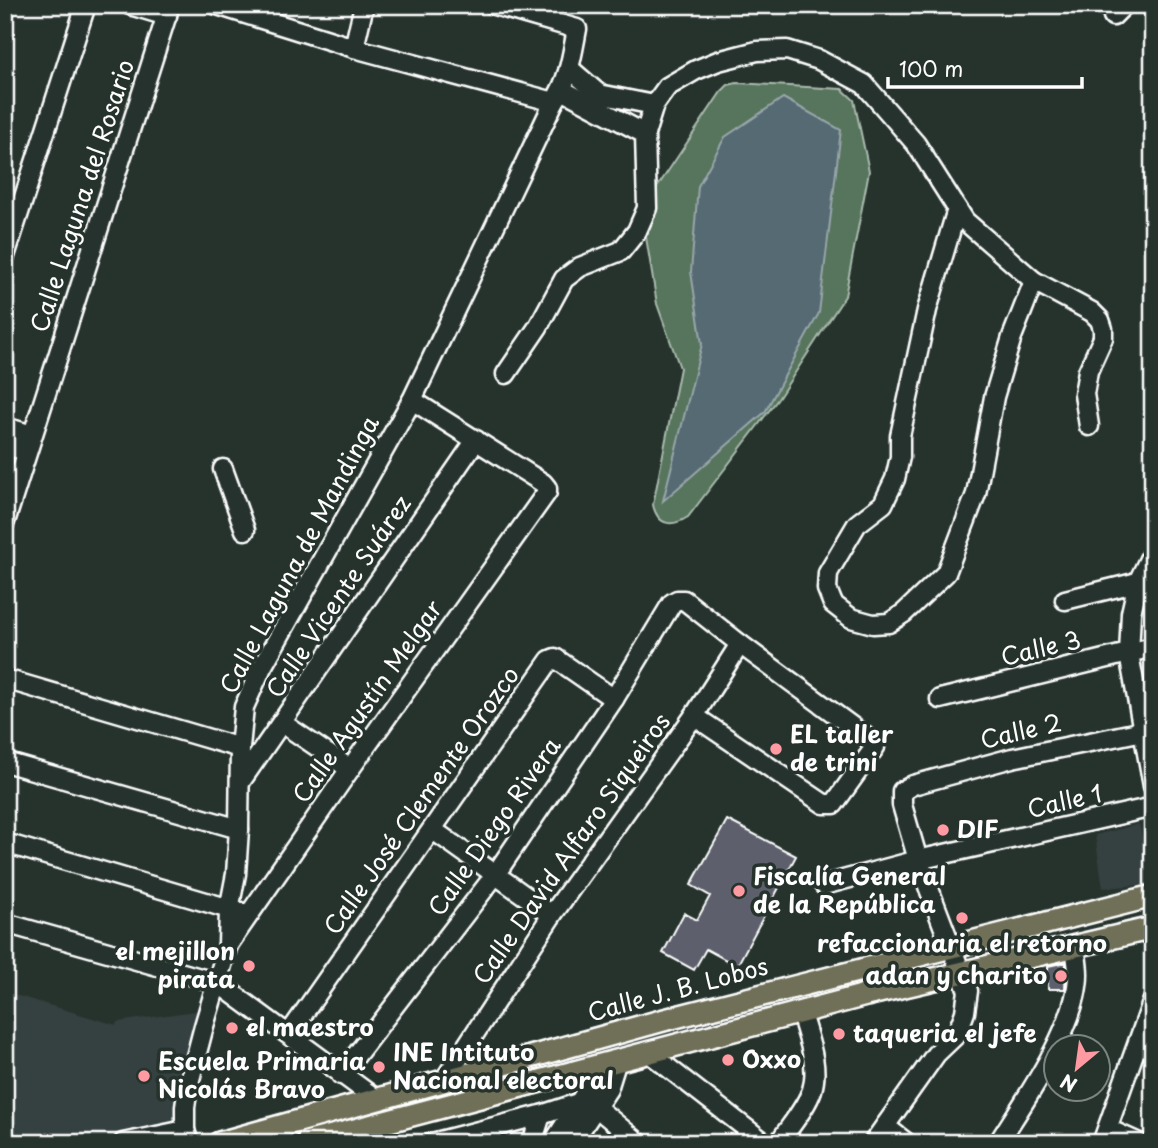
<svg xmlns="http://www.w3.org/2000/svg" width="1158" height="1148" font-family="'Playpen Sans',sans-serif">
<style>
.built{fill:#364040}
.green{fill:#56745c;stroke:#aabaae;stroke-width:2}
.water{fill:#556a73;stroke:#99a6ab;stroke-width:2}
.building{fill:#5d5f6c;stroke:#fff;stroke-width:2}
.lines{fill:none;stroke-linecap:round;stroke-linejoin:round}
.minor-casing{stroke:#fff;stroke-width:23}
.major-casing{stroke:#fff;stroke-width:26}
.minor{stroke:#26332d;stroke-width:18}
.major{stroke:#706f59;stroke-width:21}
.poi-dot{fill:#ff9aa2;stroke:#26332d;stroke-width:2.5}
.labels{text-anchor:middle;stroke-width:7;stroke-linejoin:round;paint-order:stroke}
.street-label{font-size:24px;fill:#fff;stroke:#26332d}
.poi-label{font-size:24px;font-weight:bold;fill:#fff;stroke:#26332d;text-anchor:start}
</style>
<rect width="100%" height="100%" fill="#26332d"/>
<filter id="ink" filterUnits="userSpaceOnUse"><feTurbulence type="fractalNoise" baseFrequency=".0143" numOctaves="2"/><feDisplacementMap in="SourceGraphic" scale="14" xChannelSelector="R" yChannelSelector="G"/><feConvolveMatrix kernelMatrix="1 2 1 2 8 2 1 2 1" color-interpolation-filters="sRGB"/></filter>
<g filter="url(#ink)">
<g class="built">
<path d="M1139,824L1153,884L1103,888L1095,835Z"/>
<path d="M5,992L116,1025L117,1022L202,1010L174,1127L91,1143H5Z"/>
</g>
<path class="green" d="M737,83L842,89L854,100L869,171L845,296L778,399L688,517C672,527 658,526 653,505L680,368L657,304L643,219L644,207L721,92L728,85Z"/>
<path class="water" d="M783,98L841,130L819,313L765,412L663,501L702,344L691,272L698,186L725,137Z"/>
<g class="building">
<path d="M727,820L796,856L737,966L706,949L694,970L663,953L684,913L697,920L710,896L691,885Z"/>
<path d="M1062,963H1066V965L1065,989H1048V966Z"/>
</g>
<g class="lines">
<defs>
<g id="minor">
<path d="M130,5L167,16"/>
<path d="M217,5L354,48L554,102"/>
<path d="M1113,16L1124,5"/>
<path d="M354,48L364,5"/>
<path d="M570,69L599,94L654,105"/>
<path d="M562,90L645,134"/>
<path d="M957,209L927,310L900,436V457L895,479L883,504L857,524L828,573L827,589L833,604L851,618L873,624L889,623L904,613L946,573L976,494L994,397L1012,337L1034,281"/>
<path d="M5,256L86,5"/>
<path d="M506,374L538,327L564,279L580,267L621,251L637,231L647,208L645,134L654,105L667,87L696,70L718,61L757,51L787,50L819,60L864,84L916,144L965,221L1034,281L1092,312L1100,320L1103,329V338L1088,371L1084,394L1089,426"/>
<path d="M5,427L32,435"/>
<path d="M5,445L27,451"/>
<path d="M223,469L245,530"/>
<path d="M5,522L170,5"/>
<path d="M1153,551L1138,582L1131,613L1129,654L1153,786"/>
<path d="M1065,600L1138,582L1153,587"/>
<path d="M5,679L240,748"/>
<path d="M940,699L1153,647"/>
<path d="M282,723L350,769"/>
<path d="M5,762L239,829"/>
<path d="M241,781L476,440"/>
<path d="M433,830L552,915"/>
<path d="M5,843L240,912"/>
<path d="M824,885L918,860L1153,807"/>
<path d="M5,923L218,983L376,1099"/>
<path d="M228,945L350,769L547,492V488L543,483L412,400"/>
<path d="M289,1034L550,660L555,658L614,699"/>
<path d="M648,1052L765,1143"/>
<path d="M341,1075L495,875L614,699L672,603L677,600H684L740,644L873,742L875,747L834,804H824L694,716"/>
<path d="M443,1082L552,915L694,716L740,644"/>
<path d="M597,1108L639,1143"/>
<path d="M885,1126L907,1143"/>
<path d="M1108,1129L1139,1143"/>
<path d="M123,1143L185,1130"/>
<path d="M189,1143L185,1130V1107L188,1087L204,1026L228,945L229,910L236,874L239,829L240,748L244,707L262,667L412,400L554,102C569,80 572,55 577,29L494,5"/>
<path d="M432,1143L541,1115L581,1102"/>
<path d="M532,1143L541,1115"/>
<path d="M553,1143L590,1086L595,1067"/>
<path d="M572,1143L608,1089L617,1060"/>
<path d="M779,1143C789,1127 806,1108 812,1090C820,1066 807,1036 801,1013"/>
<path d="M873,1143L936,1054L957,1034L965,1012L968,991L918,860L902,805V791L913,785L1012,758L1153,729"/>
<path d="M998,1143C1025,1100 1078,1025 1078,974C1078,965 1076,956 1075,947"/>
<path d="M1102,1143L1153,1000"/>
</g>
<g id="major">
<path d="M219,1143L664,1020L1153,896"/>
<path d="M306,1143L866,995L1153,928"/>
</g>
</defs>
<use href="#minor" class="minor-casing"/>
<use href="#major" class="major-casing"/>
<use href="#minor" class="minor"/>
<use href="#major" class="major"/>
</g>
</g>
<g class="poi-dot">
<circle cx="776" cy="749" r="7"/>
<circle cx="943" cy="830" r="7"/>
<circle cx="739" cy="891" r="7"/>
<circle cx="962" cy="918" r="7"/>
<circle cx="249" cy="966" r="7"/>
<circle cx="1061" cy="976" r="7"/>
<circle cx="232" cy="1028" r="7"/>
<circle cx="839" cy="1034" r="7"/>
<circle cx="728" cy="1060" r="7"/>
<circle cx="379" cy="1067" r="7"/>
<circle cx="144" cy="1076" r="7"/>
</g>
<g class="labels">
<g class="street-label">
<text transform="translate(83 196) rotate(-72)" y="8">Calle Laguna del Rosario</text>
<text transform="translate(300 555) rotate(-62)" y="8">Calle Laguna de Mandinga</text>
<text transform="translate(339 597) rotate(-56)" y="8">Calle Vicente Suárez</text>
<text transform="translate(1041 649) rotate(-13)" y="8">Calle 3</text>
<text transform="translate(368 702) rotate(-55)" y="8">Calle Agustín Melgar</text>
<text transform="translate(1021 732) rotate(-13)" y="8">Calle 2</text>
<text transform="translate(422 801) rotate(-55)" y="8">Calle José Clemente Orozco</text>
<text transform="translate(1065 802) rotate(-13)" y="8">Calle 1</text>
<text transform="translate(495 827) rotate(-55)" y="8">Calle Diego Rivera</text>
<text transform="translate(572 849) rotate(-55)" y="8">Calle David Alfaro Siqueiros</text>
<text transform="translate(678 990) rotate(-15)" y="8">Calle J. B. Lobos</text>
</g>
<g class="poi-label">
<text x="790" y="743">EL taller<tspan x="790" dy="28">de trini</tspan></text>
<text x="957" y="838">DIF</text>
<text x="753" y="885">Fiscalía General<tspan x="753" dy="28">de la República</tspan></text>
<text x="962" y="952" text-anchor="middle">refaccionaria el retorno</text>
<text x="235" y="960" text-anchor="end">el mejillon<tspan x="235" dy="28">pirata</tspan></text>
<text x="1047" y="984" text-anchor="end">adan y charito</text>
<text x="246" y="1036">el maestro</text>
<text x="853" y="1042">taqueria el jefe</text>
<text x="393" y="1061">INE Intituto<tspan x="393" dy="28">Nacional electoral</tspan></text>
<text x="742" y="1068">Oxxo</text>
<text x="158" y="1070">Escuela Primaria<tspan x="158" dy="28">Nicolás Bravo</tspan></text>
</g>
</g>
<rect width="1158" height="1148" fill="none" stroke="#26332d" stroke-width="28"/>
<rect x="14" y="14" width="1130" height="1120" fill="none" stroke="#fff" stroke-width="2.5" filter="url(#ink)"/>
<g transform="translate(1077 1068) rotate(209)"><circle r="33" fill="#26332d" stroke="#7d8581" stroke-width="2"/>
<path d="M0-5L12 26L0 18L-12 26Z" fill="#ff9aa2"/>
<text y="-10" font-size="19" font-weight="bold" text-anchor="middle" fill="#ffffff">N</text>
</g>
<path d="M888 77v10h194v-10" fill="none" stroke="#ffffff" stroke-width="3.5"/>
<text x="899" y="77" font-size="21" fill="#ffffff" stroke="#26332d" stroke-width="5" paint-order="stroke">100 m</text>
</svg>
